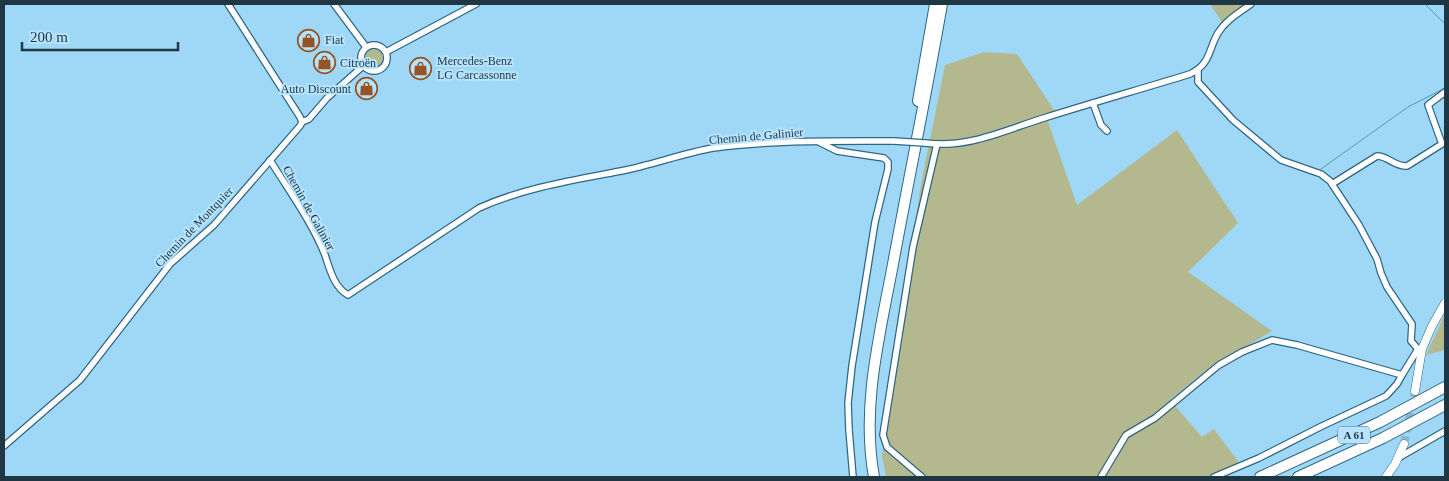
<svg xmlns="http://www.w3.org/2000/svg" width="1449" height="481" font-family="'Times New Roman',serif">
<style>
.green{fill:#b4b88f}
.lines{fill:none;stroke-linecap:round;stroke-linejoin:round}
.stream{stroke:#5498bb;stroke-width:1}
.secondary-tunnel{stroke:#85b8d3;stroke-width:8;stroke-dasharray:8 4;stroke-linecap:butt}
.minor-casing{stroke:#2f6783;stroke-width:8}
.secondary-casing{stroke:#2f6783;stroke-width:9}
.motorway-casing{stroke:#2f6783;stroke-width:12}
.minor{stroke:#fff;stroke-width:5.5}
.secondary{stroke:#fff;stroke-width:8}
.motorway{stroke:#fff;stroke-width:10}
.minor-bridge-casing{stroke:#2f6783;stroke-width:8;stroke-linecap:butt}
.minor-bridge{stroke:#fff;stroke-width:5.5}
.labels{text-anchor:middle;stroke-width:4;stroke-linejoin:round;paint-order:stroke}
.shield{fill:#b6e3fd;stroke:#4c6b7b;stroke-width:1}
.shield-label{font-size:11px;font-weight:bold;fill:#1f3743}
.poi-label{font-size:12px;fill:#1f3743;stroke:#b6e3fd;text-anchor:start}
.street-label{font-size:12px;fill:#1f3743;stroke:#b6e3fd}
</style>
<rect width="100%" height="100%" fill="#9fd8f7"/>
<g class="green">
<path d="M1210,4H1248L1222,22Z"/>
<circle cx="374" cy="58" r="9"/>
<path d="M984,52L1017,54L1056,113L1047,119L1077,205L1177,130L1238,223L1188,272L1272,331L1205,371L1170,400L1202,437L1214,429L1240,464L1207,477H886L882,456L921,184L945,65Z"/>
<path d="M1445,314V350L1426,355Z"/>
</g>
<g class="lines">
<g class="stream">
<path d="M1425,4L1445,24"/>
<path d="M1321,169L1408,107L1445,88"/>
</g>
<path class="secondary-tunnel" d="M1404,444L1415,391"/>
<defs>
<g id="minor">
<path d="M334,4L366,47"/>
<circle cx="374" cy="58" r="13"/>
<path d="M386,52L476,4"/>
<path d="M1198,70V82L1233,120L1281,160L1321,174L1330,181L1359,225L1377,259L1381,273L1387,287L1412,324L1411,341L1418,349H1420"/>
<path d="M1093,103L1101,125L1107,131"/>
<path d="M302,122L309,119L327,98L363,66"/>
<path d="M819,142L837,151L884,158L888,162V169L875,222L852,366L848,403L849,430L853,477"/>
<path d="M925,143C967,149 1005,130 1044,118C1092,103 1141,89 1190,74C1211,64 1208,50 1218,33C1226,20 1240,12 1251,4"/>
<path d="M270,160C289,191 312,222 325,255C330,270 334,287 348,295L479,208C523,188 574,180 621,171C652,165 684,153 713,148C773,140 834,141 894,141"/>
<path d="M1332,184L1377,156C1388,156 1395,167 1407,166L1442,144L1428,105L1445,92"/>
<path d="M4,446L80,380L170,264L214,225L300,126L302,122L300,117L228,4"/>
<path d="M1398,458L1445,431"/>
<path d="M922,477L887,447L883,435L913,247L937,144"/>
<path d="M1101,477L1126,435L1155,418L1219,365L1242,352L1272,340L1297,345L1402,375L1418,349"/>
<path d="M1214,477L1259,458L1320,427L1386,396L1397,384L1402,375"/>
</g>
<g id="secondary">
<path d="M1415,391L1422,349L1432,326L1445,303"/>
<path d="M1386,477L1395,464L1404,444"/>
</g>
<g id="motorway">
<path d="M918,101L935,4"/>
<path d="M874,477C861,406 880,334 893,264C909,177 927,91 942,4"/>
<path d="M1260,477L1380,422L1445,387"/>
<path d="M1298,477L1383,438L1445,405"/>
</g>
</defs>
<use href="#minor" class="minor-casing"/>
<use href="#secondary" class="secondary-casing"/>
<use href="#motorway" class="motorway-casing"/>
<use href="#minor" class="minor"/>
<use href="#secondary" class="secondary"/>
<use href="#motorway" class="motorway"/>
<defs>
<path id="minor-bridge" d="M894,141L925,143"/>
</defs>
<use href="#minor-bridge" class="minor-bridge-casing"/>
<use href="#minor-bridge" class="minor-bridge"/>
</g>
<defs>
<symbol id="shop-ring" viewBox="-11 -11 22 22"><circle r="9.5" fill="#b6e3fd" stroke="#965323" stroke-width="1.5"/><path d="M-5-2.5h2.3a2.7 3.5 0 0 1 5.4 0H5L5.5 6h-11ZM-1.5-2.5h3a1.5 2.3 0 0 0-3 0Z" fill="#965323"/></symbol>
</defs>
<g fill-rule="evenodd">
<use href="#shop-ring" x="296" y="28" width="25" height="25"/>
<use href="#shop-ring" x="312" y="50" width="25" height="25"/>
<use href="#shop-ring" x="408" y="56" width="25" height="25"/>
<use href="#shop-ring" x="354" y="76" width="25" height="25"/>
</g>
<g class="labels">
<rect class="shield" x="1338" y="426.5" width="32" height="17" rx="4"/>
<g class="shield-label">
<text x="1354" y="439">A 61</text>
</g>
<g class="poi-label">
<text x="325" y="44">Fiat</text>
<text x="437" y="65">Mercedes-Benz<tspan x="437" dy="14">LG Carcassonne</tspan></text>
<text x="340" y="67">Citroën</text>
<text x="351" y="93" text-anchor="end">Auto Discount</text>
</g>
<g class="street-label">
<text transform="translate(756 136) rotate(-5)" y="4">Chemin de Galinier</text>
<text transform="translate(309 208) rotate(61)" y="4">Chemin de Galinier</text>
<text transform="translate(194 227) rotate(-46)" y="4">Chemin de Montquier</text>
</g>
</g>
<rect width="1449" height="481" fill="none" stroke="#1f3743" stroke-width="10"/>
<path d="M22 42v8h156v-8" fill="none" stroke="#1f3743" stroke-width="2.5"/>
<text x="30" y="42" font-size="15" fill="#1f3743" stroke="#b6e3fd" stroke-width="4" paint-order="stroke">200 m</text>
</svg>
